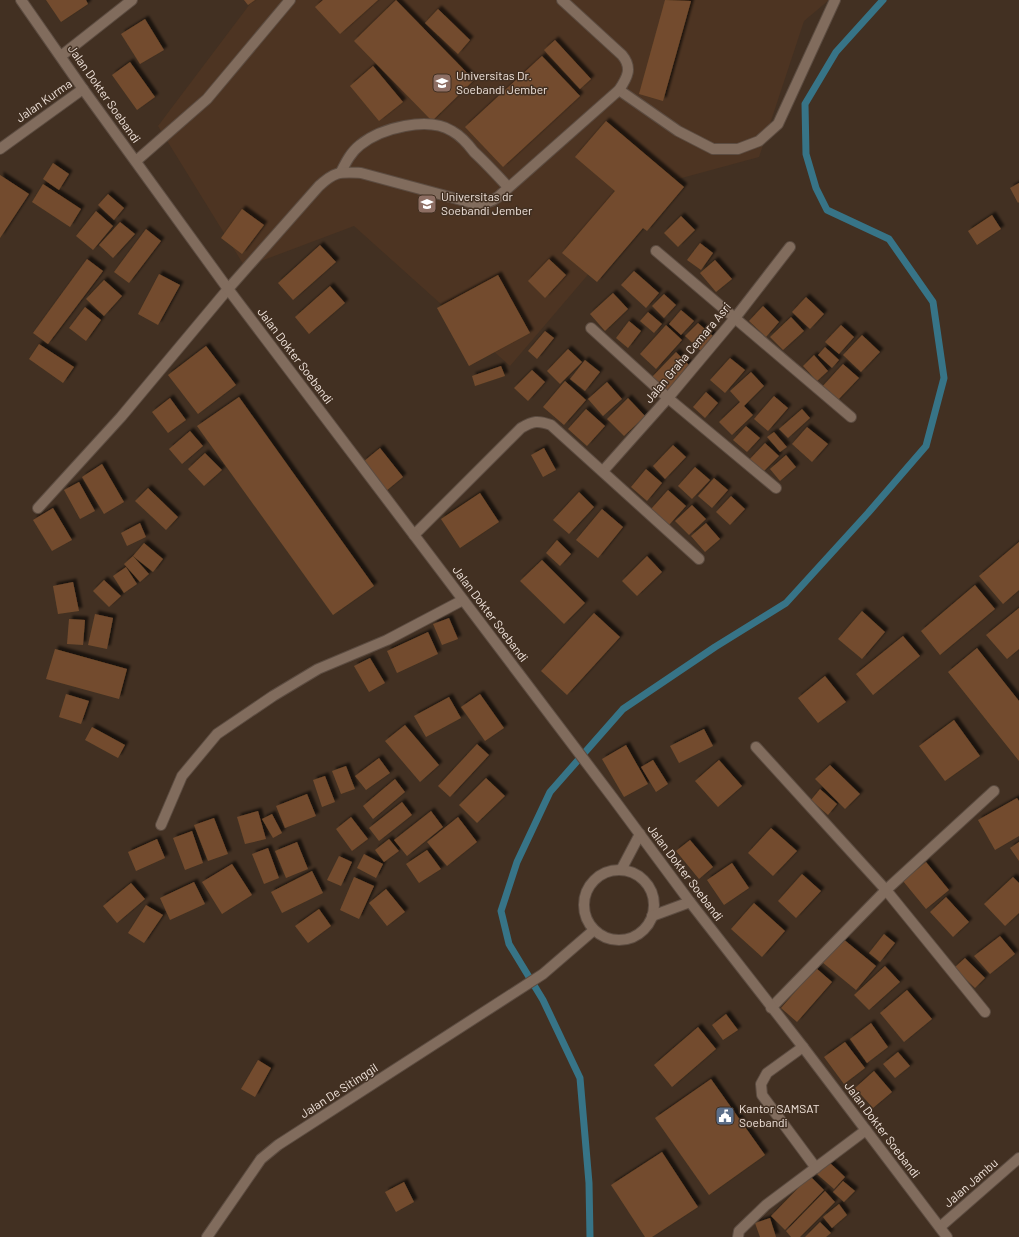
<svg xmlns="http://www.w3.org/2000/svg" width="1019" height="1237" font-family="Barlow,sans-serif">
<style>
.built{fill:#4d3422}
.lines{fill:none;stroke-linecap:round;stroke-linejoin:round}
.stream{stroke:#377487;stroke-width:7}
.building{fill:#734c2d;filter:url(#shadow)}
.service-casing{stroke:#5c4c41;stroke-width:12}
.minor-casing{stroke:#5c4c41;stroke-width:12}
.secondary-casing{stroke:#5c4c41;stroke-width:12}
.service{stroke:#816c5d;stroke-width:10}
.minor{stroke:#816c5d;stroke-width:10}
.secondary{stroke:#816c5d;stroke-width:10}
.labels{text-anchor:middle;stroke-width:3;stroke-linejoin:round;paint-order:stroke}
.poi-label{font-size:12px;fill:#f1e4dc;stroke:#423022;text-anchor:start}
.street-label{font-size:12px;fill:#f1e4dc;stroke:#423022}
</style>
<defs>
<filter id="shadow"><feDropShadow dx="3.5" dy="-3.5" stdDeviation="1" flood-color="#0009"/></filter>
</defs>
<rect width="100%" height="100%" fill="#423022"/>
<path class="built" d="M253,0H829L804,21L759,157L667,182L510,366L354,226L245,267L158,126Z"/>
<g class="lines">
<path class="stream" d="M590,1237L589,1183L580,1078L543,1000L509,944L501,911L517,862L550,792L623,709L715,647L786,603L868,513L926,446L944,378L933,302L889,239L827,210L816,188L806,154L805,104L836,52L883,0"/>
</g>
<g class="building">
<path d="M46,0H86L88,4L61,22Z"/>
<path d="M244,0H255L248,5Z"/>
<path d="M323,0H378L340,34L315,7Z"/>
<path d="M396,0L474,80L432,121L354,41Z"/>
<path d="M665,0L691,1L663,101L639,94Z"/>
<path d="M438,9L470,40L458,54L425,23Z"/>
<path d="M145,19L164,50L140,64L121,34Z"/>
<path d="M555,40L591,79L580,89L544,50Z"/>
<path d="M542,56L580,96L503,167L465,127Z"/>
<path d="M130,62L155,97L137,110L112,75Z"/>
<path d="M373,66L403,102L379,121L350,86Z"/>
<path d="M606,121L684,187L647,231L643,228L597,282L562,253L615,191L575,157Z"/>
<path d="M53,163L69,174L59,190L43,179Z"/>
<path d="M0,175L29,194L0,238Z"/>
<path d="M1019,183V202L1018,203L1010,188Z"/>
<path d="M43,184L81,209L70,227L32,202Z"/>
<path d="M108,194L124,208L114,220L98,205Z"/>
<path d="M242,209L264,225L242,254L221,238Z"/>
<path d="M96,211L113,226L93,250L76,236Z"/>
<path d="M992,215L1001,229L977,245L968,231Z"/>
<path d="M681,216L695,230L678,247L664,233Z"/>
<path d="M120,222L135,234L113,258L99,245Z"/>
<path d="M146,229L161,241L129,283L114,272Z"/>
<path d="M700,243L713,253L701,270L687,260Z"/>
<path d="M320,245L336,262L293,300L278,283Z"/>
<path d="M87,259L103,271L48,344L33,333Z"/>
<path d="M549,259L566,275L545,298L528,281Z"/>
<path d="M715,260L732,279L716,292L700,273Z"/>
<path d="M634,271L659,293L646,308L621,285Z"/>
<path d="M159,274L180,285L158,325L138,314Z"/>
<path d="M498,275L530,333L469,366L437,308Z"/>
<path d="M104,280L122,296L104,316L86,299Z"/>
<path d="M330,286L345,303L309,334L295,317Z"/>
<path d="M613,293L628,309L605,331L590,314Z"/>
<path d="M664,294L676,305L664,318L652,306Z"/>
<path d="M806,297L824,314L810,329L792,312Z"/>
<path d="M763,306L779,322L766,337L749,321Z"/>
<path d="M85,307L101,320L86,341L69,328Z"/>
<path d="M681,310L694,321L681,335L669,324Z"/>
<path d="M648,312L662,324L654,333L640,321Z"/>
<path d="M791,317L804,331L783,350L770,337Z"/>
<path d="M629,321L641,331L628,348L616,338Z"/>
<path d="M698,323L714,337L701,351L685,336Z"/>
<path d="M666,325L682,340L656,369L640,354Z"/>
<path d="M841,325L854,337L839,354L825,342Z"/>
<path d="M545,331L554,338L537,359L528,351Z"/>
<path d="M862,335L880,352L861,372L843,355Z"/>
<path d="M39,344L74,367L63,383L29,359Z"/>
<path d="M206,346L236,385L198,414L168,375Z"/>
<path d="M825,347L839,360L832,368L818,355Z"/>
<path d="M568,349L582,362L560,384L547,371Z"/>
<path d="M676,352L691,367L666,393L651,378Z"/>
<path d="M814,355L828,371L817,381L803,366Z"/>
<path d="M730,358L745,370L725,393L710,380Z"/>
<path d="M585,360L600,372L585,391L570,379Z"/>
<path d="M843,364L859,378L836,402L821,388Z"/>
<path d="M501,366L505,376L475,386L472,376Z"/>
<path d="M532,370L545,382L528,401L514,388Z"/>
<path d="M751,372L764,386L744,406L753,415L732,435L719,422L740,402L730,391Z"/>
<path d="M565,381L586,400L564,425L543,407Z"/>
<path d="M607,382L622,399L603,416L588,399Z"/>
<path d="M706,392L718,403L705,418L693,407Z"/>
<path d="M774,396L788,408L768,431L754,419Z"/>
<path d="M239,397L374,586L333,615L197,426Z"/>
<path d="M170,398L186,420L168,433L152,412Z"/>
<path d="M628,398L645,416L624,436L607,419Z"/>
<path d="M586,409L605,426L587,446L568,429Z"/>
<path d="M802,409L810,418L788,438L779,429Z"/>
<path d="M746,426L760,438L747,452L733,440Z"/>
<path d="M807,427L828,444L812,462L792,444Z"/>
<path d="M190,431L203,446L182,464L169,449Z"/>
<path d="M774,432L787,447L780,452L767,437Z"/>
<path d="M765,443L779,456L762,473L749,460Z"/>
<path d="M673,445L686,457L665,479L653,466Z"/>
<path d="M380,448L403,477L386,491L363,462Z"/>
<path d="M544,448L556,470L543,477L531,455Z"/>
<path d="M205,453L222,470L204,486L188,469Z"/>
<path d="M786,455L796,467L780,481L770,469Z"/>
<path d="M102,464L124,502L104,514L82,477Z"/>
<path d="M695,467L710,480L692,499L678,486Z"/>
<path d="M646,469L662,483L647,501L631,487Z"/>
<path d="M714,478L728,490L712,508L698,496Z"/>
<path d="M79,482L95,511L80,519L64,490Z"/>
<path d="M148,488L178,517L166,530L135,501Z"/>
<path d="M668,490L686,506L669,525L651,509Z"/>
<path d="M579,492L594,507L569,534L553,520Z"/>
<path d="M480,493L499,522L460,548L441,519Z"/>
<path d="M731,496L745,509L730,525L716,512Z"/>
<path d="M692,505L706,519L689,535L675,521Z"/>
<path d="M53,508L72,540L52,551L33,520Z"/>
<path d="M602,509L623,527L598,558L576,540Z"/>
<path d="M140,523L146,537L127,546L121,533Z"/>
<path d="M706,523L720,539L705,552L691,536Z"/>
<path d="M557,540L571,554L560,566L546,553Z"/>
<path d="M1019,542V590L1003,604L979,576Z"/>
<path d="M144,543L163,559L153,572L133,556Z"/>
<path d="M133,556L149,574L140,582L124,564Z"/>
<path d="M647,556L662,572L637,596L622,581Z"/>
<path d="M542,560L585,603L564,624L520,581Z"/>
<path d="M126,567L137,584L124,593L113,576Z"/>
<path d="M104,580L121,596L109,607L93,591Z"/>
<path d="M73,582L79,611L58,614L53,586Z"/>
<path d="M975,585L995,609L940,655L921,631Z"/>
<path d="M1019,608V649L1007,659L986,635Z"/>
<path d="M862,611L885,632L862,659L838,639Z"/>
<path d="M594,613L620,637L567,695L541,671Z"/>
<path d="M95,614L113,618L107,649L88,645Z"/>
<path d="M449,618L458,639L442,645L433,624Z"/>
<path d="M69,619L85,620L83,645L67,644Z"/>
<path d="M428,632L438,654L397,673L387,651Z"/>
<path d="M903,636L920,656L873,695L856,674Z"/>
<path d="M977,648L1019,701V761L948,672Z"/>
<path d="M55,649L127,669L119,699L46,679Z"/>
<path d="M370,658L385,683L369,692L354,666Z"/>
<path d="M825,676L846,702L818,723L798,698Z"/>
<path d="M66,694L89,701L81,724L59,717Z"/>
<path d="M480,694L504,728L485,741L461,707Z"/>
<path d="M449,697L461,718L426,737L414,716Z"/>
<path d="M954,720L980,756L945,781L919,746Z"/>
<path d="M405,725L439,765L420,782L385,741Z"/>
<path d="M92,727L125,745L118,758L85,740Z"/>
<path d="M704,729L713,746L679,763L670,746Z"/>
<path d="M477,744L489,755L450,797L438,786Z"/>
<path d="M626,745L648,784L624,797L602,759Z"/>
<path d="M379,758L390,773L366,790L355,776Z"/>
<path d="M653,760L668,784L656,792L641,767Z"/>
<path d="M719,760L742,786L718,807L695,781Z"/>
<path d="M830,765L860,794L845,809L815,779Z"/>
<path d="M346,766L355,789L341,794L332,771Z"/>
<path d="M325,776L335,802L322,807L313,780Z"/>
<path d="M486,778L505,796L477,823L459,805Z"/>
<path d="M395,779L405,792L373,819L363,806Z"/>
<path d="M820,789L837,804L828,815L811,800Z"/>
<path d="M307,794L316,816L285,828L276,806Z"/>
<path d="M1017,798L1019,801V836L995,850L978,820Z"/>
<path d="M402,802L412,815L379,841L369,828Z"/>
<path d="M258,811L266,839L245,844L237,817Z"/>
<path d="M431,811L443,827L407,856L394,840Z"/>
<path d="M272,814L282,833L273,838L262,819Z"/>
<path d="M351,817L368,839L352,851L336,829Z"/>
<path d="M458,817L477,842L447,866L427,842Z"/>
<path d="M214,818L228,854L208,861L194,825Z"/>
<path d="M771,828L797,851L773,876L748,853Z"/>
<path d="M192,831L203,863L185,870L173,838Z"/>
<path d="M157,839L165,858L136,871L128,852Z"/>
<path d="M389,839L399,851L384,862L375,850Z"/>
<path d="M690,840L713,867L699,879L676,851Z"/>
<path d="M297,842L308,869L286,878L275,851Z"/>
<path d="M1019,842V861L1010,848Z"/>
<path d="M268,848L279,878L264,884L252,854Z"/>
<path d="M427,850L441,869L419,883L406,864Z"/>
<path d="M364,854L383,864L376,878L357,868Z"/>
<path d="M339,856L352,862L341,886L327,880Z"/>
<path d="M926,862L949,890L926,909L903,881Z"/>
<path d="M732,863L749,888L724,905L707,880Z"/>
<path d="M232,864L252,895L222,914L202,882Z"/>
<path d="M312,871L323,893L282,913L271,892Z"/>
<path d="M802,874L821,891L796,918L778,901Z"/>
<path d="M354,877L374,886L359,919L340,910Z"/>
<path d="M1013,877L1019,883V913L1005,926L984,904Z"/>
<path d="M194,882L205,904L170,920L160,898Z"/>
<path d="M131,883L145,899L117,923L103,906Z"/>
<path d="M386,889L405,912L387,926L369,903Z"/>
<path d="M946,897L969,922L953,937L930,912Z"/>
<path d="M754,903L785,931L762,957L731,929Z"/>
<path d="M146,905L163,915L144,943L128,933Z"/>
<path d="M319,909L331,926L308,943L295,926Z"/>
<path d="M884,934L895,943L880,962L869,953Z"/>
<path d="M1000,936L1015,954L990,974L974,956Z"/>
<path d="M842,938L876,966L856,990L822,962Z"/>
<path d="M965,958L985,978L975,988L954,968Z"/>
<path d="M885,966L900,982L869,1010L854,995Z"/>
<path d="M816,968L832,982L797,1022L781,1008Z"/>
<path d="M907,990L932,1019L904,1042L880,1013Z"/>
<path d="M726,1014L738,1030L723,1040L712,1025Z"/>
<path d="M871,1023L888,1047L867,1063L850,1039Z"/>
<path d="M698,1027L716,1049L672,1087L654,1065Z"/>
<path d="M845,1042L865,1068L844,1084L824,1057Z"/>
<path d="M898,1052L910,1066L895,1078L883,1064Z"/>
<path d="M258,1060L271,1068L255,1097L241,1089Z"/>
<path d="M874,1071L892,1092L873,1108L855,1088Z"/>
<path d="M711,1079L765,1155L709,1195L655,1118Z"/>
<path d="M662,1152L698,1207L652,1237H645L611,1185Z"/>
<path d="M829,1162L845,1177L834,1189L817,1174Z"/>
<path d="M810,1176L824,1190L785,1230L771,1216Z"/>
<path d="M843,1181L855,1191L844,1202L833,1192Z"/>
<path d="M404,1182L414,1202L396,1212L385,1192Z"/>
<path d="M825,1191L835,1202L800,1237H791L786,1231Z"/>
<path d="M839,1204L847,1215L832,1228L823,1217Z"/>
<path d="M770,1218L776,1237H760L755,1223Z"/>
<path d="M820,1222L831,1233L826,1237H805Z"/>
</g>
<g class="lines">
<defs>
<g id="service">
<path d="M619,90L678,131L713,149H738L759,141L778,124L835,0"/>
<path d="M136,161L207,99L290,0"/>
<path d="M341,172C346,162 351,152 360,145C381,128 428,116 452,131C461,136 468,144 474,152C486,163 497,175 508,187"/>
<path d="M228,289L319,186C335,171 340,172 361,173L476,204C485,204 491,202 498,197L619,90C627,78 633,68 622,55L562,0"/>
<path d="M803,1047L767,1073L761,1084L762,1095L816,1168"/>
<path d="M738,1237L739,1231L766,1205L866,1130"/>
</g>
<g id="minor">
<path d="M61,56L132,0"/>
<path d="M0,149L83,89"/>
<path d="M656,251L851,417"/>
<path d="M591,328L668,398L776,488"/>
<path d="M603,471L668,398L735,318L790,247"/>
<path d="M38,508L121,417L228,289"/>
<path d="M414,535L521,428C533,421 538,420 551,425L699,559"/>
<path d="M756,747L886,890L985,1012"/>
<path d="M161,825L182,776L217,734L273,696L318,669L387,640L463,600"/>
<circle cx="619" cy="905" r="35"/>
<path d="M621,870L640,834"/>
<path d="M652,916L690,902"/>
<path d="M771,1008L886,890L994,791"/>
<path d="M940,1227L1019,1158"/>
<path d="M207,1237L261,1159L278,1145L543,974L594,930"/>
</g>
<path id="secondary" d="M21,0L83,89L228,289L613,798L690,902L803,1047L947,1237"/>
</defs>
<use href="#service" class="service-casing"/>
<use href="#minor" class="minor-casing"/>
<use href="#secondary" class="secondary-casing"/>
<use href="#service" class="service"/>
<use href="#minor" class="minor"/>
<use href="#secondary" class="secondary"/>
</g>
<defs>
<symbol id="university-square" viewBox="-11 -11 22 22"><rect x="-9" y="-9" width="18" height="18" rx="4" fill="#8d6e63" stroke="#423022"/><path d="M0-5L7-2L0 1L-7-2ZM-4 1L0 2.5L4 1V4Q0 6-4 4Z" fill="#fff"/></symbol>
<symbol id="civic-square" viewBox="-11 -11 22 22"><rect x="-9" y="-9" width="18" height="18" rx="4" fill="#5c6f8a" stroke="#423022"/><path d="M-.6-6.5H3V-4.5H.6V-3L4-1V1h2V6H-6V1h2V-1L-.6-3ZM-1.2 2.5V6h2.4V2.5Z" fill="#fff"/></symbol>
</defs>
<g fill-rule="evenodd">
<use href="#university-square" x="431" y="72" width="22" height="22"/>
<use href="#university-square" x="416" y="193" width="22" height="22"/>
<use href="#civic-square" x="714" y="1105" width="22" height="22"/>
</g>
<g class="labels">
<g class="poi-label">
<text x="456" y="80">Universitas Dr.<tspan x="456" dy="14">Soebandi Jember</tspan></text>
<text x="441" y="201">Universitas dr<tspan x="441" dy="14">Soebandi Jember</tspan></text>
<text x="739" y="1113">Kantor SAMSAT<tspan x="739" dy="14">Soebandi</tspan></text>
</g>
<g class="street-label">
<text transform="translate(104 94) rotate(55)" y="4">Jalan Dokter Soebandi</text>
<text transform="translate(44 101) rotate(-35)" y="4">Jalan Kurma</text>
<text transform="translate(688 353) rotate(-50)" y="4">Jalan Graha Cemara Asri</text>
<text transform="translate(295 356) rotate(53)" y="4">Jalan Dokter Soebandi</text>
<text transform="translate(490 614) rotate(53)" y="4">Jalan Dokter Soebandi</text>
<text transform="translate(685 873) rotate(53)" y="4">Jalan Dokter Soebandi</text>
<text transform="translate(339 1091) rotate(-33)" y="4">Jalan De Sitinggil</text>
<text transform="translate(882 1130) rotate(53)" y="4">Jalan Dokter Soebandi</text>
<text transform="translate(971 1183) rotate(-41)" y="4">Jalan Jambu</text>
</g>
</g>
</svg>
